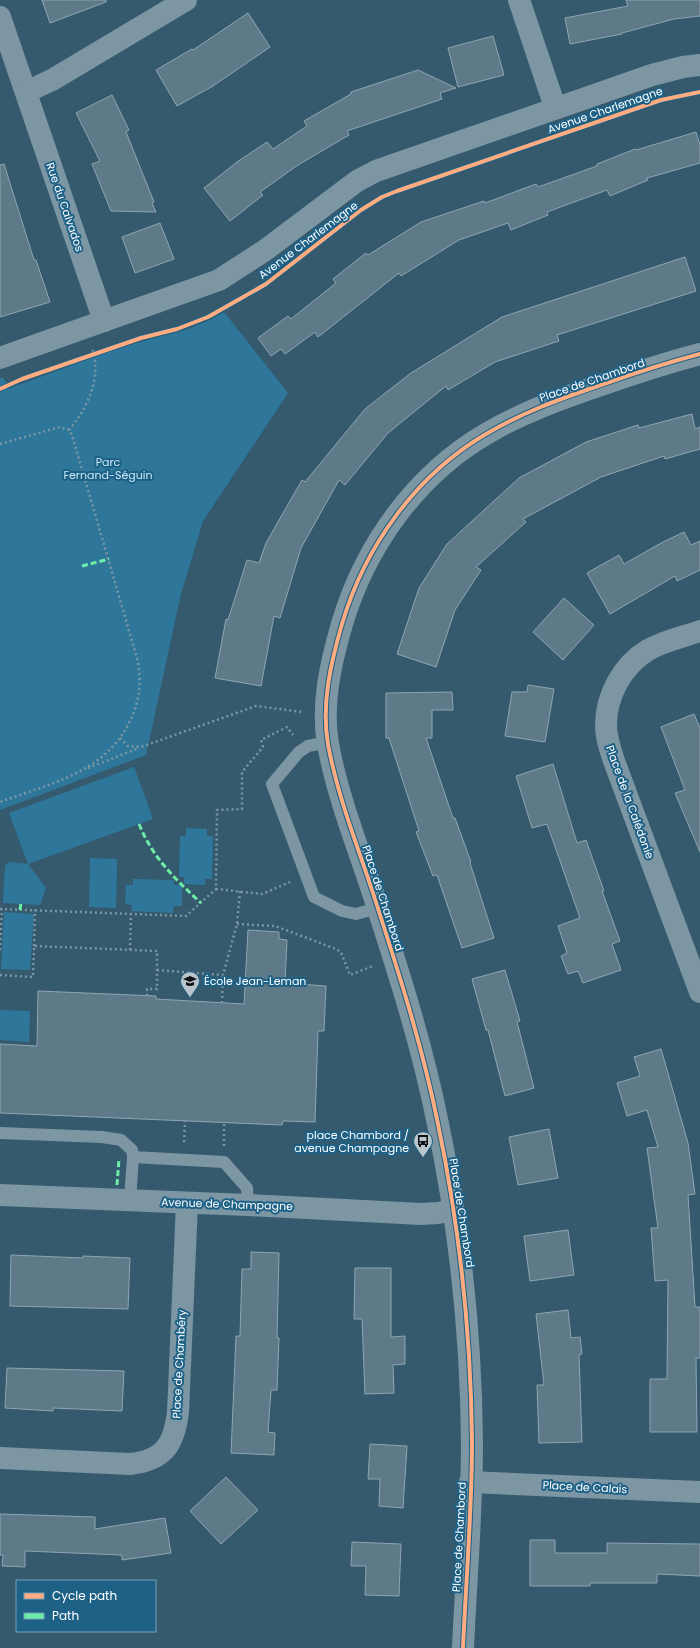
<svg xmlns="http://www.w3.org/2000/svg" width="700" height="1648" font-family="Poppins,sans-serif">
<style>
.green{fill:#2e779b}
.building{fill:#5e7a89;stroke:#8fa5b2}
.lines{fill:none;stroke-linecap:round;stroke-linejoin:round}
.path{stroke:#7c96a4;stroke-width:2.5;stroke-dasharray:2 3;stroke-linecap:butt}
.lane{stroke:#7c96a4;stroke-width:12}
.street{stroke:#7c96a4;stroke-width:22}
.quiet{stroke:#6deda7;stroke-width:3;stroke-dasharray:6 3;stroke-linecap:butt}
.cycleway-casing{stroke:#1d6186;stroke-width:6}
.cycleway{stroke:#ffac80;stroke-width:4}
.labels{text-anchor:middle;stroke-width:4;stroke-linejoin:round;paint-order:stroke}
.street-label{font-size:11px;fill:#fff;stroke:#1d6186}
.park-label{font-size:11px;fill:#cae8f8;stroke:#1d6186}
.poi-label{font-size:11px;fill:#fff;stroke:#1d6186;text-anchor:start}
</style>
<rect width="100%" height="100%" fill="#355a6e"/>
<g class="green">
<path d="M224,312L288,393L203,521L181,594L146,755L0,810V378H3L10,388C53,373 96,355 140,342C172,333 195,330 224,312Z"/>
<path d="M134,767L153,819L28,864L46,888L40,905L3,903L5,866L9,862L28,864L9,813Z"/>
<path d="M186,828L207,829V836H213L212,879H205V885L184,884V877H179L180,836H186Z"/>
<path d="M90,858L117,859L116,908L89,907Z"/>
<path d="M133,879L174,880V885H182V906H174L173,913L131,911L132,905L125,904L126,885H133Z"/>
<path d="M4,912L34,914L30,970L1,969Z"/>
<path d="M0,1010L30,1011L29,1042L0,1040Z"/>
</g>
<g class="building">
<path d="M42,0H106V2L50,23Z"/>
<path d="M626,0H700V16L674,19L622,33V34L570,44L565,18L628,6Z"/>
<path d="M248,13L270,47L213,86L177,106L156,70L192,49L193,50Z"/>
<path d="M493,36L504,75L458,87L448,48Z"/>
<path d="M418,70L456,88L440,93L442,99L347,131L349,135L298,165L260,192L263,195L230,221L204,188L237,162L267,142L273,149L307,126L304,121L351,94V92Z"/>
<path d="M112,95L129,130L126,132L154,202L152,203L156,212L111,211L92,164L100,161L76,113Z"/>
<path d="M696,132L700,145V163L647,178L648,180L610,196L607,190L547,212L548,215L511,230L508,223L459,240L401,276L399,273L318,337L315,332L285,354L281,349L271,356L258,338L288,316L291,319L336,283L333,279L366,253L368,255L421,222L484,201L485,203L536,184L538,187L597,166V164L635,149L636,150Z"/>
<path d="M4,164L34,260H36L50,302L0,317V165Z"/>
<path d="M160,223L174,259L135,273L122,237Z"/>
<path d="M685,257L696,291L557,335L559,341L495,362L448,390L446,386L388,433L345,485L339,480L301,548L280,618L274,616L261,686L215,678L226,619L228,620L247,560L259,563L266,543L302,480L305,482L365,409L411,373L502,317Z"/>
<path d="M692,414L695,429L700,427V449L665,459L664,456L601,477L523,519L526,522L476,567L481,570L455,610L436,667L397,654L419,588L447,544L519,478L586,442L638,425L639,428Z"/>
<path d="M684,532L691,545L700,541V570L677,581L675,576L610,614L587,573L619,555L624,564L663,542Z"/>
<path d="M564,598L594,625L563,660L533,632Z"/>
<path d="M528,685L554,689L545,742L505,736L512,692H527Z"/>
<path d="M452,692L453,710H432V738H426L453,818H455L471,862L470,863L494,938L462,948L437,875L433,876L416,832L419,831L389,738H386V693Z"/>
<path d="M694,714L700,728V852L675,793L685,790L661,727Z"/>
<path d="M553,764L577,843L586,840L604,891H602L620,941L612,944L621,970L583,983L578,971L568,974L561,956L567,953L558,926L580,918L547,824L532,828L516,776Z"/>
<path d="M248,930L279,932V939L287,940L285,983L326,986L324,1031H318L315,1122L283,1121L282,1125L0,1113V1044L37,1046L38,991L156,996V999L244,1004Z"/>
<path d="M505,970L520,1021L517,1022L534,1088L505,1096L488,1030H486L472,979Z"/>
<path d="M661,1049L688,1143L695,1194L688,1195L695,1307H700V1358H696L697,1432H650V1379H667L668,1280L655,1281L651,1228H658L647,1148L658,1147L647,1110L627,1116L617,1083L640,1076L634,1057Z"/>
<path d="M549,1129L558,1178L518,1185L509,1137Z"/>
<path d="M568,1230L574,1275L530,1281L524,1236Z"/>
<path d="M251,1252L279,1253L277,1338H279L277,1390H271L268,1432L275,1433L274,1455L231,1453L236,1336H240L242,1269H251Z"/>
<path d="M11,1255L83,1258V1256L130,1258L128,1309L10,1306Z"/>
<path d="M355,1268H391V1337L405,1336V1364L393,1365L394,1393L365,1394L362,1319H354Z"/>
<path d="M568,1310L571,1338L580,1337L582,1354L579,1355L582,1442L539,1443L537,1385H544L536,1314Z"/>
<path d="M7,1368L124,1371L122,1411L53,1408V1411L5,1408Z"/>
<path d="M370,1444L407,1446L403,1508L379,1506L380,1479H368Z"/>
<path d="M226,1477L258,1510L221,1544L190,1511Z"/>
<path d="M0,1514L95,1517V1529L165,1518L171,1553L122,1560V1555L25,1551V1567L2,1566L3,1555H0Z"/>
<path d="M530,1540H555V1553H607V1543L700,1544V1576L657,1574V1583H590V1586H530Z"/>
<path d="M352,1542L401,1544L399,1596L365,1595L366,1566H351Z"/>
</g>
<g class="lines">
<g class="path">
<path d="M69,430C88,407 102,378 92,348"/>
<path d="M0,444L60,427L69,430L72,435L137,658C142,681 140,702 129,723C104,773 49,784 0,802"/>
<path d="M120,738L128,746L141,747L256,706L302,712"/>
<path d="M88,768L139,748"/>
<path d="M216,889L262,894L290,882"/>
<path d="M0,909L186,916L216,889L217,810L242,809V772L263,747L261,740L287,727L293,735"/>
<path d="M237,924L275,926L336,949L341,952L350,975L373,966"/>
<path d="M34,946L35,910"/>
<path d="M0,950L2,909"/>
<path d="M130,950L131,911"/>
<path d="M157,970L223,975L237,924L240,891"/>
<path d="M0,975L33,977L34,946L157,951V989H147V996"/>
<path d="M222,1003L223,975"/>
<path d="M184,1142L185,1121"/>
<path d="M224,1146V1122"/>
</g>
<g class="lane">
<path d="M328,742L308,746L299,752L272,784L314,897L342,911L356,914L378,908"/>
<path d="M0,1133L102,1137L121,1140L132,1150L133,1157L130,1200"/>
<path d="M133,1157L224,1162L247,1188L248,1205"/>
</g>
<g class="street">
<path d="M519,0L555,107"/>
<path d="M0,17L104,321"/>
<path d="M26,92L52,80L186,0"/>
<path d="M0,358L219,280L264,251L357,181L376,171L652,75L683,67L700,65"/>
<path d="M700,631C683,637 663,641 648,650C623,665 606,695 606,725C606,737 610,749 614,761L700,992"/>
<path d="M0,1195L248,1205L421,1214L438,1213L454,1210"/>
<path d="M0,1458L130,1464C165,1460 174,1444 178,1412L187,1203"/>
<path d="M470,1482L700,1492"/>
<path d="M463,1648C466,1580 472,1511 472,1442C471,1335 460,1229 438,1124C422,1044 397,967 372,890C356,842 337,794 328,744C321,704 331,662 342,624C365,546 416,475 486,434C521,413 560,399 598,386C632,374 666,363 700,354"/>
</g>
<g class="quiet">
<path d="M82,566L109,559"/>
<path d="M139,824C153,858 174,878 201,903"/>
<path d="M20,910L21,903"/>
<path d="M117,1185L119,1159"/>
</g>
<defs>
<g id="cycleway">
<path d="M0,389L22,379L141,338L177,329L208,317L266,284L361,210L382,197L397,191L661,100L700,92"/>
<path d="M463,1648C466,1580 472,1511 472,1442C471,1335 460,1229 438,1124C422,1044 397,967 372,890C356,842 337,794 328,744C321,704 331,662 342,624C365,546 416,475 486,434C521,413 560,399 598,386C632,374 666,363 700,354"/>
</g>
</defs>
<use href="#cycleway" class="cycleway-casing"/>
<use href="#cycleway" class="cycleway"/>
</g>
<defs>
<symbol id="school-pin" viewBox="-11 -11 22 30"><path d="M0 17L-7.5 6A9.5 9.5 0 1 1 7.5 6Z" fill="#b8c5cc" stroke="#1d6186"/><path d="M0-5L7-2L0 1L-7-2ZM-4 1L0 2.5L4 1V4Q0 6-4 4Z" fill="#111"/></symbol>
<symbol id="bus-pin" viewBox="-11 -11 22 30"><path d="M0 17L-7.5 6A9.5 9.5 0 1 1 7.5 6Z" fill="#b8c5cc" stroke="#1d6186"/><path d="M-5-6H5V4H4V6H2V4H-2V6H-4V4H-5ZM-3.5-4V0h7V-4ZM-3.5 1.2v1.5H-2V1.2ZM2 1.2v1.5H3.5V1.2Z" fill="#111"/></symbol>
</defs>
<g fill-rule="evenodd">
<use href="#school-pin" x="179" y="970" width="22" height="30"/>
<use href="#bus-pin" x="412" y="1130" width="22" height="30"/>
</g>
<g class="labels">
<g class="street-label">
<text transform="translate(605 110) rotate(-19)" y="4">Avenue Charlemagne</text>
<text transform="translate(65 207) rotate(71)" y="4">Rue du Calvados</text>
<text transform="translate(308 240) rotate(-37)" y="4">Avenue Charlemagne</text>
<text transform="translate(592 380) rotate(-19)" y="4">Place de Chambord</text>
<text transform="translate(630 802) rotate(70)" y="4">Place de la Calédonie</text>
<text transform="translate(383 898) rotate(72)" y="4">Place de Chambord</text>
<text transform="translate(227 1204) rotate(2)" y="4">Avenue de Champagne</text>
<text transform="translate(462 1213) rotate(81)" y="4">Place de Chambord</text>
<text transform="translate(179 1364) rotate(-87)" y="4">Place de Chambéry</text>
<text transform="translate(585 1487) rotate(3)" y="4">Place de Calais</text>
<text transform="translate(459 1537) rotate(-87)" y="4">Place de Chambord</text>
</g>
<g class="park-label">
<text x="108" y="466">Parc<tspan x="108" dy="13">Fernand-Séguin</tspan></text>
</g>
<g class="poi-label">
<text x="204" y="985">École Jean-Leman</text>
<text x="409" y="1139" text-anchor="end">place Chambord /<tspan x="409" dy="13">avenue Champagne</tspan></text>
</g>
</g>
<rect x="16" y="1580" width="140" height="52" fill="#1d6186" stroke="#77a0b6"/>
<rect x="24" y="1593" width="20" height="6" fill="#ffac80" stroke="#77a0b6"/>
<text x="52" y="1600" font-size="12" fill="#ffffff">Cycle path</text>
<rect x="24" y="1613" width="20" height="6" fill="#6deda7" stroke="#77a0b6"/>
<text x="52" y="1620" font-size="12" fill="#ffffff">Path</text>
</svg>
